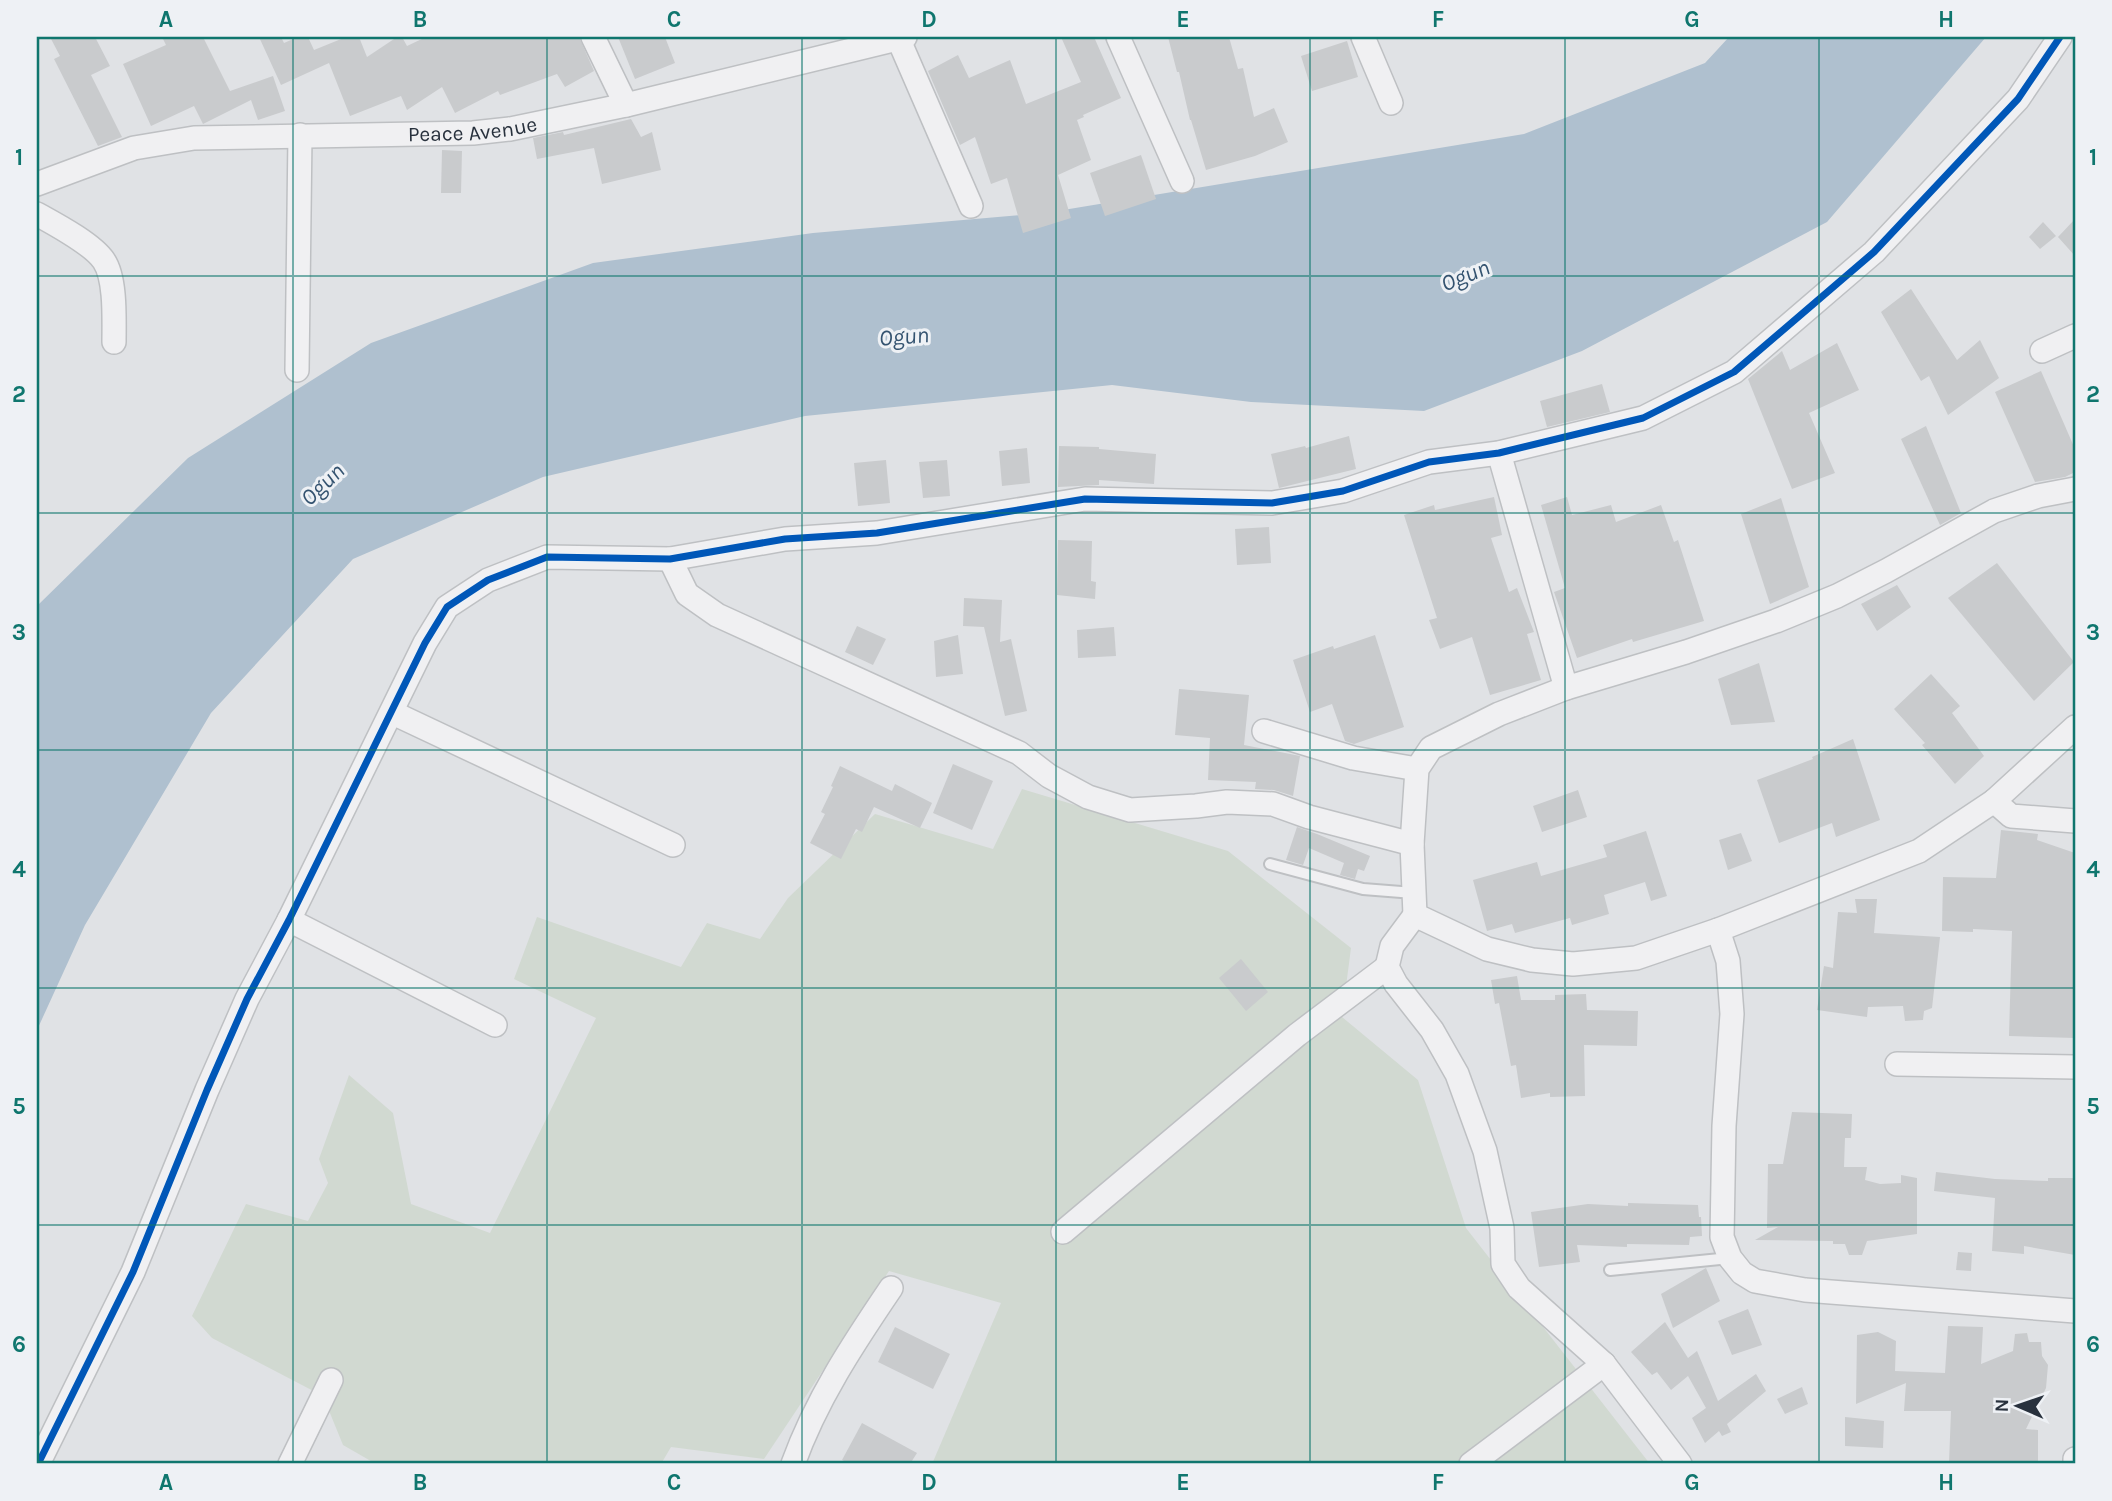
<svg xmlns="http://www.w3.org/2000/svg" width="2112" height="1501" font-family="Karla,sans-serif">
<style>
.green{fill:#d1d9d1}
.water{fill:#afc0cf}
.building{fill:#c9cbcd}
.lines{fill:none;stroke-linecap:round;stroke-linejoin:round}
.lane-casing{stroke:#bec0c3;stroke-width:14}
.street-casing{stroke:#bec0c3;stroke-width:26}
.lane{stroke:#f0f0f2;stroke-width:10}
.street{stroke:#f0f0f2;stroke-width:23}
.cycleway-casing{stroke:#eef1f5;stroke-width:11}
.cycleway{stroke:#0057b8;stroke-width:7}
.grid{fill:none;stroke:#0f766e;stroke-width:2;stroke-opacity:0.55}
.labels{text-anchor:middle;stroke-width:6;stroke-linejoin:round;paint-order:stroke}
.street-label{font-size:21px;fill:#28313d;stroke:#eef1f5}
.water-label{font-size:23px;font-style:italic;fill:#345370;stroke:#eef1f5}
.neatline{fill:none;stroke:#0f766e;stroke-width:2.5}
.grid-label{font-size:23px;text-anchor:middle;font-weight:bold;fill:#0f766e}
</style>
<rect width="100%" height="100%" fill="#e0e2e5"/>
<path class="green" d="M1022,789L1228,851L1351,948L1342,1017L1418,1080L1466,1228L1650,1464H932L1001,1303L889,1271L764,1459L671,1447L661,1464H376L343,1445L323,1396L212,1338L192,1316L246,1204L308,1221L328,1183L319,1159L349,1075L393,1113L411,1204L490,1233L596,1018L514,979L537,917L681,967L707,923L760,939L788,898L875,814L993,849Z"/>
<path class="water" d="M1729,37H1986L1827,222L1582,351L1424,411L1251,402L1112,385L805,416L543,477L353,559L211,713L85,925L37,1030V606L188,458L371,343L593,263L813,233L1045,213L1524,134L1705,63Z"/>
<g class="building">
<path d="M50,37H95L110,66L91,75L122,137L98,146L54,59L60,56Z"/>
<path d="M162,37H203L230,91L273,76L285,111L258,120L251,100L203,124L194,106L151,126L123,64L166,45Z"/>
<path d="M259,37H281L284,43L298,37H308L314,50L346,37H359L367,57L397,37H402L407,46L426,37H579L594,71L565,87L557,74L500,95L498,91L455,113L442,87L407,110L401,96L350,116L329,63L281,85Z"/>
<path d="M618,37H665L675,63L635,79Z"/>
<path d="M1061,37H1094L1121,98L1083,115L1084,117L1077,120L1091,160L1058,175L1071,218L1023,233L1007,178L991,184L975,137L960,145L928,71L958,55L969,78L1010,60L1026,104L1081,82Z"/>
<path d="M1168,37H1229L1238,69L1243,68L1254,117L1274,108L1288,142L1255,156L1206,170L1191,120H1190L1179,72H1177Z"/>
<path d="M1347,41L1358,77L1312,91L1301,56Z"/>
<path d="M631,119L641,137L652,132L661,170L602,184L594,148L537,159L533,138L563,132L564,135Z"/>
<path d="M442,150L462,151L461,193H441Z"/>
<path d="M1141,155L1156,199L1105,216L1090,173Z"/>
<path d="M2075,219V256L2058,237Z"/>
<path d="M2043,222L2056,236L2040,249L2029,237Z"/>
<path d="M1911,289L1957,360L1980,340L1999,378L1948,415L1929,376L1921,381L1881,312Z"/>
<path d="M1837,343L1859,390L1809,413L1835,473L1792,489L1748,379L1782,351L1790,370Z"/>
<path d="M2041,371L2075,449V472L2065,477L2035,482L1995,392Z"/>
<path d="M1602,384L1610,412L1547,427L1540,401Z"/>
<path d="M1926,426L1961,513L1940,525L1901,439Z"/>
<path d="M1349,436L1356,469L1279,488L1271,454L1305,446L1306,448Z"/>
<path d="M1059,446L1099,447V449L1156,454L1154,484L1099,480V485L1058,487Z"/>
<path d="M1027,448L1030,483L1002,486L999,451Z"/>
<path d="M886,460L890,503L858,506L854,463Z"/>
<path d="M947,460L950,496L923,498L919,462Z"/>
<path d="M1494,497L1502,535L1491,538L1509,592L1517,588L1534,632L1527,634L1541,680L1490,695L1472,637L1440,649L1429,620L1437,618L1404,515L1434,505L1435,510Z"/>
<path d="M1567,497L1572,515L1611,505L1616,522L1661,505L1674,542L1678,540L1704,621L1633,642L1632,639L1577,658L1554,592L1565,588L1541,505Z"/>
<path d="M1781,498L1809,587L1770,604L1741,514Z"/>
<path d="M1269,527L1271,563L1237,565L1235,529Z"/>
<path d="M1058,540L1092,541L1091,581L1096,582L1095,599L1057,595Z"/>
<path d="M1997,563L2074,662L2034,701L1948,598Z"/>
<path d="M1897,585L1911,607L1877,631L1861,604Z"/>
<path d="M964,598L1002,600L1000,642L1011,639L1027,711L1005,716L984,627L963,626Z"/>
<path d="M857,626L886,639L873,665L845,652Z"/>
<path d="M1114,627L1116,656L1078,658L1077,630Z"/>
<path d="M958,635L963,674L936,677L934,641Z"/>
<path d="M1375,635L1404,727L1354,744L1345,741L1332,704L1310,712L1293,660L1333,646L1334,649Z"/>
<path d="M1759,663L1775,722L1731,725L1718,679Z"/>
<path d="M1931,674L1960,706L1952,713L1984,756L1955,784L1922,745L1925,743L1894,709Z"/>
<path d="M1179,689L1249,695L1244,745L1300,756L1293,796L1274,790L1255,789L1256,782L1208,780L1210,738L1175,735Z"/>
<path d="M1853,739L1880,820L1836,837L1832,823L1779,843L1757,780L1813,759L1812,757Z"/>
<path d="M953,764L993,781L972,830L933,813Z"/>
<path d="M840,766L892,791L895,784L932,803L920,828L874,807L862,832L856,829L841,859L810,843L825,814L821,812L833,787L831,786Z"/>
<path d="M1578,790L1587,817L1542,832L1533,806Z"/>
<path d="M1297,827L1317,834L1370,856L1364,871L1358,869L1355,879L1340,875L1344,863L1309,848L1303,865L1286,860Z"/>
<path d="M2001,830L2038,834L2037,840L2075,853V1038L2009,1036L2012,931L1973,929V932L1942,931L1943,877L1996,878Z"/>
<path d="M1646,831L1667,896L1651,901L1645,882L1604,895L1609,914L1572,925L1570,918L1515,933L1512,924L1487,931L1473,880L1537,862L1541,876L1607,857L1603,845Z"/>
<path d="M1741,833L1752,861L1728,870L1719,840Z"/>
<path d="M1855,899H1877L1874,933L1940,937L1932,1008L1924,1011L1923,1020L1905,1021L1903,1006L1868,1007L1867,1017L1817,1010L1824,966L1833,968L1838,912L1857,913Z"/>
<path d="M1241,959L1268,992L1246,1011L1219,978Z"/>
<path d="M1517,976L1521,1000H1555V995L1586,994L1587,1010L1638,1011L1637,1046L1584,1045L1585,1096L1550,1097V1093L1521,1098L1516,1065L1511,1066L1499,1003L1495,1004L1491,980Z"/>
<path d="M1792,1112L1852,1114L1851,1138H1845L1844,1167H1867L1865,1180L1880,1184L1901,1183V1175L1917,1178V1234L1867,1241L1862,1255H1849L1845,1244H1833V1241L1755,1240L1778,1227L1767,1228L1768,1164H1783Z"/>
<path d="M1936,1172L1995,1179L2048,1181V1178H2075V1255L2024,1246V1254L1992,1251L1995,1198L1934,1191Z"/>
<path d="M1628,1203L1698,1205L1699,1217H1701L1702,1236L1690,1237L1689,1245L1627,1244V1247L1577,1245L1580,1262L1539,1267L1531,1212L1588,1204L1628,1206Z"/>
<path d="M1958,1252L1972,1253L1971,1271L1956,1270Z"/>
<path d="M1706,1268L1720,1301L1673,1328L1661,1294Z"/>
<path d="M1748,1309L1762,1345L1732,1355L1718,1321Z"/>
<path d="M1665,1322L1688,1358L1697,1351L1718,1401L1756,1374L1766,1391L1727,1424L1731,1432L1722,1436L1719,1431L1705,1443L1692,1418L1706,1408L1688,1376L1671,1390L1657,1372L1652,1375L1631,1352Z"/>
<path d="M1948,1326L1983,1327L1981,1364L2013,1351L2015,1334L2027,1333L2029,1342H2041L2042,1356L2048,1365L2046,1388L2026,1429L2038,1430V1464L1949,1463L1951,1411H1904L1906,1383L1856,1404L1857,1335L1878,1332L1896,1341L1895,1371L1945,1373Z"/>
<path d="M895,1327L950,1354L933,1389L878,1362Z"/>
<path d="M1802,1387L1808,1404L1785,1414L1777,1399Z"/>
<path d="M1845,1417L1884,1421L1883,1448L1845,1446Z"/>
<path d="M862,1423L917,1453L910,1464H850L842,1460Z"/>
</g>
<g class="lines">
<defs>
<g id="lane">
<path d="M1270,864L1363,889L1414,893"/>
<path d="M1610,1270L1730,1258"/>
</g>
<g id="street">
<path d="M593,37L626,105"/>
<path d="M1118,37L1182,181"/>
<path d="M1363,37L1391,103"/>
<path d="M898,38L971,206"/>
<path id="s1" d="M37,184L134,148L194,138L473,133L510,129L626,105L905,37"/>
<path d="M37,214C55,224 93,244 104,261C116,279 114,320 114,342"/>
<path d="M2042,351L2075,336"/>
<path d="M297,370L300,135"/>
<path d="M1499,453L1566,688"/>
<path d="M2075,489L2038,496L1994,511L1886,571L1837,596L1776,621L1686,652L1566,688L1499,714L1431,748L1417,769L1412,844L1415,915L1487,949L1532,960L1573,964L1636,958L1718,930L1919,851L1994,801L2075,727"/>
<path d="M670,559L687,594L717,615L1019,753L1049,776L1088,797L1130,810L1196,806L1227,802L1273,804L1309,817L1412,844"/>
<path d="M393,713L673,845"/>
<path d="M1264,731L1353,758L1417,769"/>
<path d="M1994,801L2011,816L2075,821"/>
<path d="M1415,915L1392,946L1387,967L1396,984L1432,1030L1457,1074L1485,1151L1502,1228L1503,1264L1519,1288L1604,1364L1680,1464"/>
<path d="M289,920L495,1025"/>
<path d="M1718,930L1728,961L1732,1014L1724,1126L1722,1237L1730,1258L1742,1273L1755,1281L1805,1290L2075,1311"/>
<path d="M1897,1064L2075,1067"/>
<path d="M1063,1232L1297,1035L1387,967"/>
<path d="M38,1464L133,1272L207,1090L247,999L289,920L425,643L447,607L488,580L547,557L670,559L785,539L877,533L1085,499L1272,503L1343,491L1429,462L1499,453L1643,418L1734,372L1874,252L2018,99L2060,37"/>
<path d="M290,1464L331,1380"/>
<path d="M793,1464C816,1400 853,1344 891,1288"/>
<path d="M1471,1464L1604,1364"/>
<path d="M2075,1464V1459"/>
</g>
</defs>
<use href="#lane" class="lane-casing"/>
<use href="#street" class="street-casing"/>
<use href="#lane" class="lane"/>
<use href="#street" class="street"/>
<defs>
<path id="cycleway" d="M38,1464L133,1272L207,1090L247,999L289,920L425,643L447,607L488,580L547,557L670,559L785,539L877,533L1085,499L1272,503L1343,491L1429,462L1499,453L1643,418L1734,372L1874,252L2018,99L2060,37"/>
</defs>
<use href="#cycleway" class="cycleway-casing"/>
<use href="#cycleway" class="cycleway"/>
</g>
<path class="grid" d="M293,37V1464M547,37V1464M802,37V1464M1056,37V1464M1310,37V1464M1565,37V1464M1819,37V1464M37,276H2075M37,513H2075M37,750H2075M37,988H2075M37,1225H2075"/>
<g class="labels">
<g class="street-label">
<text dy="7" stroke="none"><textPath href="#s1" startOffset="443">Peace Avenue</textPath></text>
</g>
<g class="water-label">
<text transform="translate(1465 275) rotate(-22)" y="8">Ogun</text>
<text transform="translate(904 336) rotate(-4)" y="8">Ogun</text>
<text transform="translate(322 484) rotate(-43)" y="8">Ogun</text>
</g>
</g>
<rect width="2112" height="1501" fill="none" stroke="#eef1f5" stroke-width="77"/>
<g transform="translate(2018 1406) rotate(272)" stroke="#eef1f5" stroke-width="5" paint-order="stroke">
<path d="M0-5L12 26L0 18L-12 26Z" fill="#28313d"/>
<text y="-10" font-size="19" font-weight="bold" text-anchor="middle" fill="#28313d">N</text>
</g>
<rect x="38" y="38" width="2036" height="1424" class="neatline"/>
<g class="grid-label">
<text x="166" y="27">A</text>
<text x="420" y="27">B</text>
<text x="674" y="27">C</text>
<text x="929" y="27">D</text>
<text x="1183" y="27">E</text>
<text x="1438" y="27">F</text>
<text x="1692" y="27">G</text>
<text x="1946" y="27">H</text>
<text x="19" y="165">1</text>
<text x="2093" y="165">1</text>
<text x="19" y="402">2</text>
<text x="2093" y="402">2</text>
<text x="19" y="640">3</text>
<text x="2093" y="640">3</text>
<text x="19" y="877">4</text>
<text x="2093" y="877">4</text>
<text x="19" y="1114">5</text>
<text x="2093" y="1114">5</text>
<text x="19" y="1352">6</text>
<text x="2093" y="1352">6</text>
<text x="166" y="1490">A</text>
<text x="420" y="1490">B</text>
<text x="674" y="1490">C</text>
<text x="929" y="1490">D</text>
<text x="1183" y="1490">E</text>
<text x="1438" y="1490">F</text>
<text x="1692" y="1490">G</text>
<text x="1946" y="1490">H</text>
</g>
</svg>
